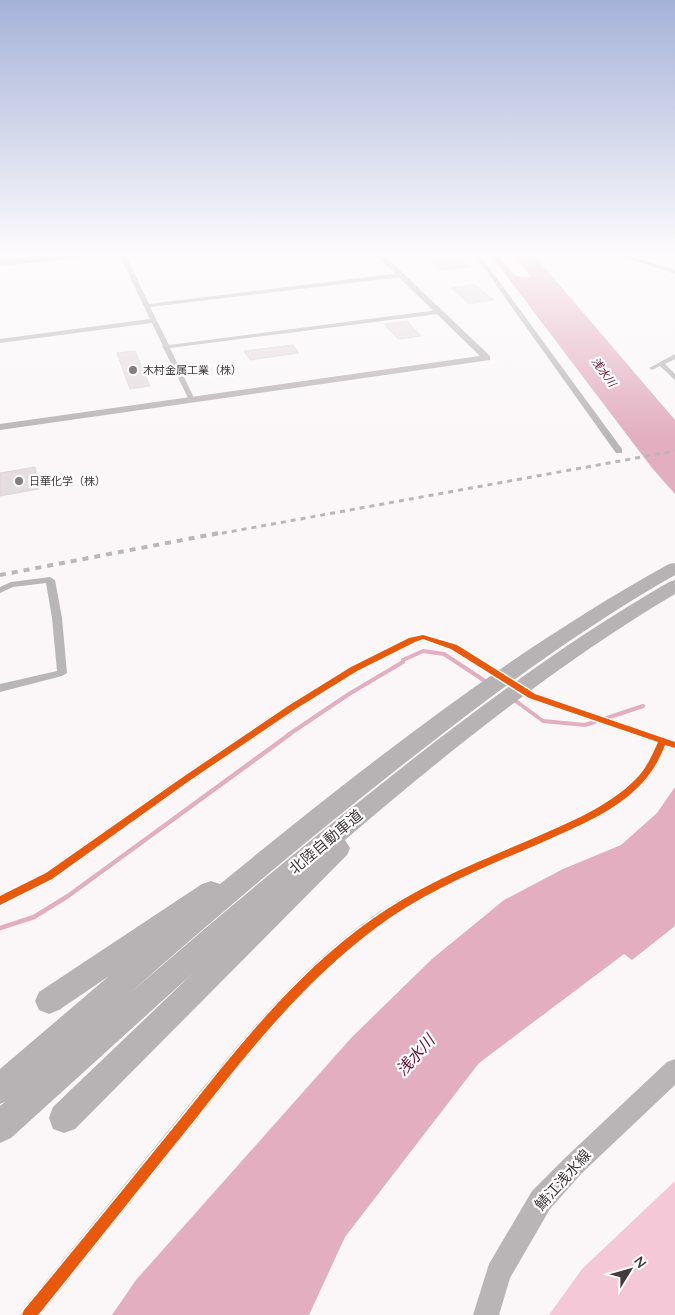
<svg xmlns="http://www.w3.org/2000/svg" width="675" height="1315" font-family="Quicksand,'Noto Sans JP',sans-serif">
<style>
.forest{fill:#f4c8d7}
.water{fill:#e2aec0}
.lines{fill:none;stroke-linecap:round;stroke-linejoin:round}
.stream-far1{stroke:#e2aec0;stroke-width:4}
.stream{stroke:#e2aec0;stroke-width:4.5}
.building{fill:#e5dde0;stroke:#ddd7d9}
.street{fill:#b9b6b7;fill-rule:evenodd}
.secondary{fill:#b9b4b6;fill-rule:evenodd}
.highway{fill:#b7b2b4;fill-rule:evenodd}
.rail-far1{stroke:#bab7b8;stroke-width:3;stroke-dasharray:5 5;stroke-linecap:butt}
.rail{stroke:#bab7b8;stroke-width:4;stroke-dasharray:6 6;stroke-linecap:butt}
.cycleway-casing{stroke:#fff;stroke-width:3}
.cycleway{fill:#e8590c;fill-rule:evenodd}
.poi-dot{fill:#847c7e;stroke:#fff;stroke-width:2}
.labels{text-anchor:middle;stroke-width:4.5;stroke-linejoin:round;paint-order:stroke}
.far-poi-label{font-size:11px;fill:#44393c;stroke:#fff;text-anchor:start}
.far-water-label{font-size:11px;font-style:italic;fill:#69123a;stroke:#fff}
.near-street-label{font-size:15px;fill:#44393c;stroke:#fff}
.near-water-label{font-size:16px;font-style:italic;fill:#69123a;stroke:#fff}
</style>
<rect width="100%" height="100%" fill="#fbf7f9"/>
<path class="forest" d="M675,1181V1315H549L582,1269Z"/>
<g class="water">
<path d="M490,254H496C510,267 510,280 531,277L513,254H533L675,420V494L652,468Z"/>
<path d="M675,787V926L632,960L624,954L479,1063L345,1237L309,1315H112L136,1280L352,1037L432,959L504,900L563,869L621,845L657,813Z"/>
</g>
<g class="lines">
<g class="stream-far1">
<path d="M513,699L543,721L585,725L597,721"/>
<path d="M604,719L643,706"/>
<path d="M288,735L349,694L403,662V660L423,651L444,654L488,683"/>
</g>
<path class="stream" d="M0,928L34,917L68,896L290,734"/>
</g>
<g class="building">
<path d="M424,254H455L470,267L440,270Z"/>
<path d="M474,284L494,300L469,304L451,288Z"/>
<path d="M407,321L421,336L398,339L384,324Z"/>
<path d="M293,345L299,353L250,360L244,351Z"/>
<path d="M135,351L150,386L130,389L117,353Z"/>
<path d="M35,467L39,489L0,496V473Z"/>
</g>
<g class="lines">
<g class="street">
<path d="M0,254H13L0,257Z"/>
<path d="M119,254H125L149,304L401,273L404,275L401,277L150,307L169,345L438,310L441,312L438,314L170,348L195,400L192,402L189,400L164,349L162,347L163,346L152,323L0,343V339L150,319Z"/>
<path d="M474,254H479L622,449V453H616Z"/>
<path d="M615,254H623L675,270V274Z"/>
<path d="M675,354V359L665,364L675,374V380L660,366L652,370L649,368Z"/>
<path d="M50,577L55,580L62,618L67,673L62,676L0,692V684L57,671L52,618L46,583L13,587L0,593V587L11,582Z"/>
<path d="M423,634L457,645L536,693L675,741V749L666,746C660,759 654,773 644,783C617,812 579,827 544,842C488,867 429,891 379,927C306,980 250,1053 195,1122C143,1186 92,1251 40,1315H20L23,1309C77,1243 131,1176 185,1110C240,1042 297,971 369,919C407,892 450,873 492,855C538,835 608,812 640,773C647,764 652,753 657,743L528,699L451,649L423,640L415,642L358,671L295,711L190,782L53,880L0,906V895L45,872L182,776L287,705L350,667L409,638Z"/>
</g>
<g class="secondary">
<path d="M375,254H383L490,356V360L0,430V424L480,356Z"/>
<path d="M675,1059V1085L582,1173L550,1209L510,1278L499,1315H473L489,1264L532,1191L566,1157L667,1062Z"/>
</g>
<g class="highway">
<path d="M58,254H91L86,257L0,266V260Z"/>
<path d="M675,563V575C586,626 503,686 423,749C322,827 225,909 129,994C208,925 288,858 370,793C465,717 563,643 669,582L675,580V594C557,664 449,751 345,840L350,848L347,855L75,1129L64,1133L53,1129L49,1118L53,1107L193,973L11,1138L0,1143V1106L5,1102L0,1104V1069L109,976L59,1010L49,1014L39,1010L35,1001L39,992L202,884L211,881L220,884C362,768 508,653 669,564Z"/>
</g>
<path class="rail-far1" d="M212,535L675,451"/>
<path class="rail" d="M0,575L219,533"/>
<defs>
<path id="cycleway" d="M423,635L457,645L535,694L675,742V748L665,745C660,758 653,771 643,782C617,811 578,826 543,842C487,866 427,890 377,927C305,980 248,1052 193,1122C141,1186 90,1251 38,1315H22L24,1310C79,1244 133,1177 187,1111C242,1042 299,971 371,920C421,884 478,862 534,838C570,822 608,807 636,779C646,769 652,756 658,742L529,698L451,649L423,639L415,642L357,671L294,710L189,781L52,879L0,905V896L46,873L183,777L288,706L351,667L409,638Z"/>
</defs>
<use href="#cycleway" class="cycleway-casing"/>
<use href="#cycleway" class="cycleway"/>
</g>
<linearGradient id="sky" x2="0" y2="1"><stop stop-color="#a5b2d8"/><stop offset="0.58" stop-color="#fdfbfc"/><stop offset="1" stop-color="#fdfbfc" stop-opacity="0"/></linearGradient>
<rect width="675" height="438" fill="url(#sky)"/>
<g class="poi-dot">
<circle cx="133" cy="370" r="5"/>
<circle cx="19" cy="481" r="5"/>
</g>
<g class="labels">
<g class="far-poi-label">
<text x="143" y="374">木村金属工業（株）</text>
<text x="29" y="485">日華化学（株）</text>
</g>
<g class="far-water-label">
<text transform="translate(604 372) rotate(54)" y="4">浅水川</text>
</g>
<g class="near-street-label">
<text transform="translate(326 842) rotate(-40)" y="5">北陸自動車道</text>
<text transform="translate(563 1180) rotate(-48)" y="5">鯖江浅水線</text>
</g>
<g class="near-water-label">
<text transform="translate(415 1055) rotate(-48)" y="6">浅水川</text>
</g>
</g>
<g transform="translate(630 1270) rotate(53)" stroke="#ffffff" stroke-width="4" paint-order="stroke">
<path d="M0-4L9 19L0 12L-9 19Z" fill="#44393c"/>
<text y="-8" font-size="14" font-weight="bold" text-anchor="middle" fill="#44393c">N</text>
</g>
</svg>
